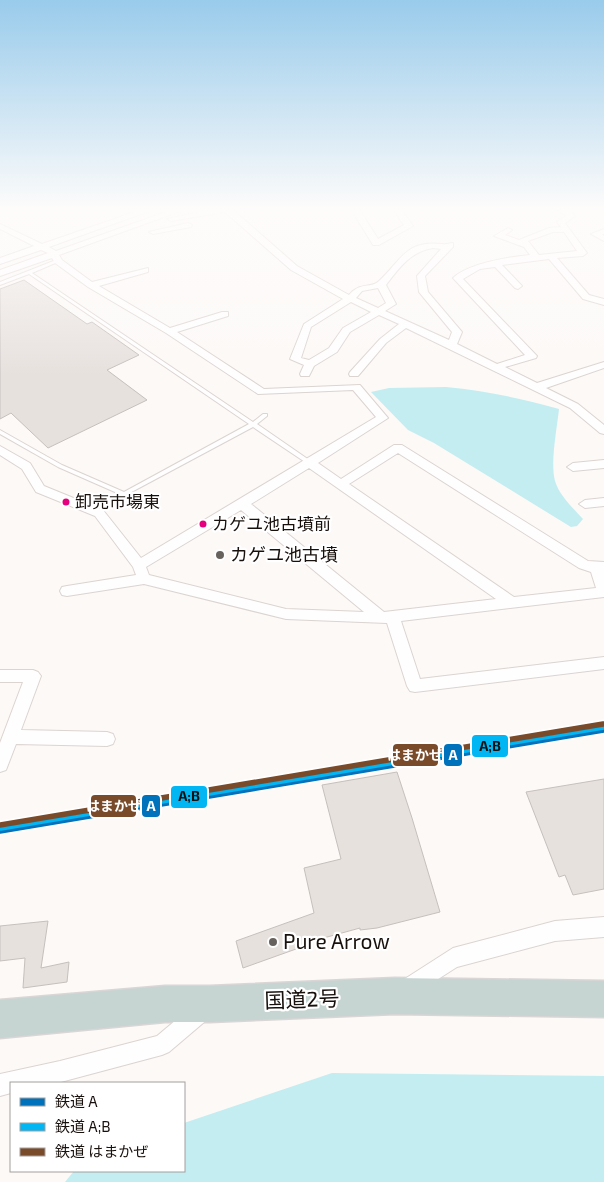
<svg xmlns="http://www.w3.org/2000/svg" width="604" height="1182" font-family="'Exo 2','Noto Sans JP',sans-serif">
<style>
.water{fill:#c3edf0}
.building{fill:#e7e1de;stroke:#c6c0bd}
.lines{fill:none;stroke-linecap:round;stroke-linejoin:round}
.lane-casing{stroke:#dbd4d1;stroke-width:2}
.street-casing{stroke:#dbd4d1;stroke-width:2}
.highway-casing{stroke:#d9d6d5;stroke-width:3}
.lane{fill:#fffefe;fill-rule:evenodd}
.street{fill:#fffefe;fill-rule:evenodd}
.highway{fill:#c6d4d2;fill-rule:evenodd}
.rail-1-casing{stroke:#fff;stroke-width:9}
.rail-2-casing{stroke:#fff;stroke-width:9}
.rail-3-casing{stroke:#fff;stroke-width:9}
.rail-1{stroke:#0072bc;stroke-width:5.5}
.rail-2{stroke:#01b6f3;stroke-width:5.5}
.rail-3{stroke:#7a4b2a;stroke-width:5.5}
.bus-dot{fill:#e5007d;stroke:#fff;stroke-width:2}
.poi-dot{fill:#68625e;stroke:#fff;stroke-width:2}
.labels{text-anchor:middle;stroke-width:4.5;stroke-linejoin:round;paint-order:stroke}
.bus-label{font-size:17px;fill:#18100c;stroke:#fff;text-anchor:start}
.poi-label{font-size:18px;fill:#18100c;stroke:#fff;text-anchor:start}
.near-poi-label{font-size:21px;fill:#18100c;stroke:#fff;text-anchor:start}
.near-street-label{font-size:21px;fill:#18100c;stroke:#fff}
.line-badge{stroke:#fff;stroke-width:2}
.badge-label{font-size:14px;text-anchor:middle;font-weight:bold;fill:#fff}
.pale-badge-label{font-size:14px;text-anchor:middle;font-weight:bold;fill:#111}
</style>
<rect width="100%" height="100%" fill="#fcf9f7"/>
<g class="water">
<path d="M446,387C485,391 521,398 559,409C557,428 550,463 555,481C559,495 573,508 583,519L577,526L571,527L434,443L408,430L371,392L389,388Z"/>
<path d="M332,1073L604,1076V1182H65L74,1171H184V1123Z"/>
</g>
<g class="building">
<path d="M24,280L87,324L92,322L139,355L107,370L147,400L48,448L11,413L0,419V289Z"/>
<path d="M397,772L412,818L440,912L377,928L360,930V928L309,942L310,944L243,968L236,941L314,913L304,868L341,859L322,785Z"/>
<path d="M604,779V889L573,895L565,875L559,877L526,792Z"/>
<path d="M48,921L41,968L69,962L67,982L23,988L25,958L0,961V926Z"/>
</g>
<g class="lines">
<defs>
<path id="lane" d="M56,260L60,261L32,273L253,422L263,414H267V416L257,424L312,462V464H308L253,427L124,496L58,467L0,434V430L62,465L124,492L249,424L29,274L0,285V282Z"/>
<g id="street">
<path d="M143,209H155L49,247L56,251L174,209H186L59,255L62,260L92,282L148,268V272L99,286L170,328L222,312H228V316L177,332L264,389L360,385L388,418L318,463L341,479L394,445H402L588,561L604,562V597L401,621L420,679L604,657V669L415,692L410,691L407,686L387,623L286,619L144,584L67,596L62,595L60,591L62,587L67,586L136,575L133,567L95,516L36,492L22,469L0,455V446L30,463L44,486L103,510L141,558L376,417L353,390L258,394L166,333L88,287L55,263L52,258L0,276V270L48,253L41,250L0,264V258L34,246L0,229V224L42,244ZM398,453L579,568L591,572L596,588L514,597L349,484ZM309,468L496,599L384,612L251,504ZM241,510L364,612L286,609L149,575L146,567Z"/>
<path d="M213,209H232L297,266L349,295C361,281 371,289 379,281C402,260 405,240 442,244C447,245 448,243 453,243V247L425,276L428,292L462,332L457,344L497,364L525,355L453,278C469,263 509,257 530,255L524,247L494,236L508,228L512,230L505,235L519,240L549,228L561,227L557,222L566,216L558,209H567L575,216L565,223L587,253L583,256L557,258L589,295L604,299V305L583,299L549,259L502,265L522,286L518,289L515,288L495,267L480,269L463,279L537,356L536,358L505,367L537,383L604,362V368L546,388L578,404L604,425V434L600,433L570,408L406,328L386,343L358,376H350L349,374L350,372L380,339L399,324L379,315L350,332L337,352L314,366L309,376H301L300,374L304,365L290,359L304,324L343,299L291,270L225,212L171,221L167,219ZM553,232H564L577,251L539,255L528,241ZM433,248L441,249L417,276L419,292L452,332L449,340L385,311L396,304L386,285C398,269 411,251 433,248ZM378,288L386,303L378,308L356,298L362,291ZM351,302L371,312L343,328L329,348L309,360L301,358L311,327Z"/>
<path d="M351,209H359L378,239L404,225L393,209H401L413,226L379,245H373Z"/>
<path d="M188,223L192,225L191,227L153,234L149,232Z"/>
<path d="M604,229V234H602L604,236V241L591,234Z"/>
<path d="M604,460V468L573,471L567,467L573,463Z"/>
<path d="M604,498V506L585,508L579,504L585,500Z"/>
<path d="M0,670H33L38,672L41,676L21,730L107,732L113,734L115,739L113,744L107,746L16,744L6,770L0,772V743L23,682H0Z"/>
<path d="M604,917V937L555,941L457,967L407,999L400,996L397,989L400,982L453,948L555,921Z"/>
<path d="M202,1001L209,1004L212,1011L209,1018L169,1052L162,1055L57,1083H11V1093L0,1096V1074L60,1061L157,1036L195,1004Z"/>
</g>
<path id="highway" d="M395,978L604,981V1017L395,1014L210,1022H165L0,1038V1000L165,986H210Z"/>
</defs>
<use href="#lane" class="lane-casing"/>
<use href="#street" class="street-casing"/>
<use href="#highway" class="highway-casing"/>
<use href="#lane" class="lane"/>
<use href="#street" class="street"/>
<use href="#highway" class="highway"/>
<defs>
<path id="rail-1" d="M0,831L604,730"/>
<path id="rail-2" d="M1,828L604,727"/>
<path id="rail-3" d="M0,825L603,724"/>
</defs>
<use href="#rail-1" class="rail-1-casing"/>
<use href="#rail-2" class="rail-2-casing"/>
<use href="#rail-3" class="rail-3-casing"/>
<use href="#rail-1" class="rail-1"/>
<use href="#rail-2" class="rail-2"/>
<use href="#rail-3" class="rail-3"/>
</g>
<linearGradient id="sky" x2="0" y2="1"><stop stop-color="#99cbeb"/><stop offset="0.56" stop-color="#fefcfb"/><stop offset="1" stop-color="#fefcfb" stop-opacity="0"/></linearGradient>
<rect width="604" height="375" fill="url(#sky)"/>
<g class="bus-dot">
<circle cx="66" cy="502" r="4.5"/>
<circle cx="203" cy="524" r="4.5"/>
</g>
<g class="poi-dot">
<circle cx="220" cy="555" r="5"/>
<circle cx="273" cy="942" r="5"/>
</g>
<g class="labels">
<g class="bus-label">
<text x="75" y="508">卸売市場東</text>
<text x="212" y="530">カゲユ池古墳前</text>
</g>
<g class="poi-label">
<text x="230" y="561">カゲユ池古墳</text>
</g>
<g class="near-poi-label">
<text x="283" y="949">Pure Arrow</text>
</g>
<g class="near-street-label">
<text transform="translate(302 1000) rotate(-2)" y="7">国道2号</text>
</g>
</g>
<g class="line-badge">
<rect x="471" y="734" width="38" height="24" rx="5" fill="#01b6f3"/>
<rect x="443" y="743" width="20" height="24" rx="5" fill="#0072bc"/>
<rect x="392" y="743" width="47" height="24" rx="5" fill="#7a4b2a"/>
<rect x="170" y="785" width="38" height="24" rx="5" fill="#01b6f3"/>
<rect x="141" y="794" width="20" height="24" rx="5" fill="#0072bc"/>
<rect x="90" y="794" width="47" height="24" rx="5" fill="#7a4b2a"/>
</g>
<g class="badge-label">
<text x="453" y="760">A</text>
<text x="415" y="760">はまかぜ</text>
<text x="151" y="811">A</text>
<text x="114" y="811">はまかぜ</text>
</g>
<g class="pale-badge-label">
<text x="490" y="751">A;B</text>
<text x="189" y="801">A;B</text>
</g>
<rect x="10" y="1082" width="175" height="90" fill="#ffffff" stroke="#a39f9e"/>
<rect x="20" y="1098" width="25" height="8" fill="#0072bc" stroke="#a39f9e"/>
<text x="55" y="1107" font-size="15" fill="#18100c">鉄道 A</text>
<rect x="20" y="1123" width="25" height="8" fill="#01b6f3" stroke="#a39f9e"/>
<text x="55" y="1132" font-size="15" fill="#18100c">鉄道 A;B</text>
<rect x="20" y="1148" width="25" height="8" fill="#7a4b2a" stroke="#a39f9e"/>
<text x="55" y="1157" font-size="15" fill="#18100c">鉄道 はまかぜ</text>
</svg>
